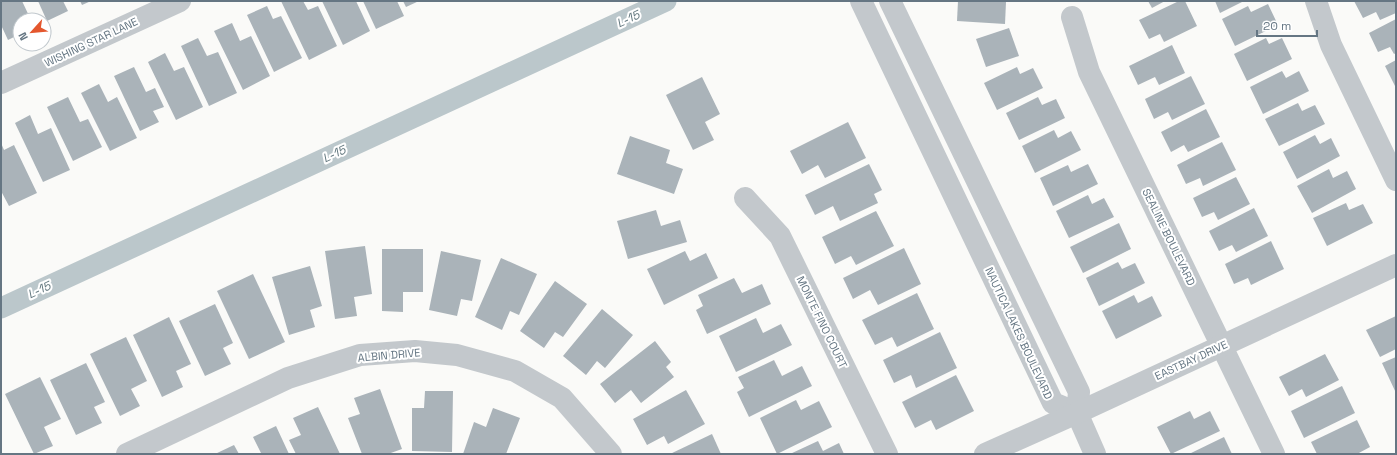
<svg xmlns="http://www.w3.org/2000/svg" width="1397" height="455" font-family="'Space Grotesk',sans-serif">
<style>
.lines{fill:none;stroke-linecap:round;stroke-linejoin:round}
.canal{stroke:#bbc7cb;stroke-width:21}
.building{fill:#aab3b9}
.minor{stroke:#c3c8cc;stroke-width:22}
.labels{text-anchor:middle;stroke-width:4;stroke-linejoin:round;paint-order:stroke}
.street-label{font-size:11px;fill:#657683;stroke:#fff}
.water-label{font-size:12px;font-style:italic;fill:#60757c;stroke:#fff}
</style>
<rect width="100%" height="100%" fill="#fafaf8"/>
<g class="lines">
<path class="canal" d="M1,308L666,1"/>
</g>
<g class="building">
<path d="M1,1H22L31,20H20V34L8,40L1,25Z"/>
<path d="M38,1H63L68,11L47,21Z"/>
<path d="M80,1H91L82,5Z"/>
<path d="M281,1H303L308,10L318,6L337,46L309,60Z"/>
<path d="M322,1H356L370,31L343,45Z"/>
<path d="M363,1H397L404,16L376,29Z"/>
<path d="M403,1H419L406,7Z"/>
<path d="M958,1L1006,2L1005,24L957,21Z"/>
<path d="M1148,1H1165L1152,8Z"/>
<path d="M1179,1H1185L1197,26L1164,42L1160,34L1149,39L1139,20Z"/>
<path d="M1215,1H1244L1220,13Z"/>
<path d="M1354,1H1396V13L1380,20L1376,12L1363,18Z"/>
<path d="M1268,4L1278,25L1235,46L1222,19L1248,6L1251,12Z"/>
<path d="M267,6L273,19L281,16L302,58L274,72L247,15Z"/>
<path d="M1396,19V53L1394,54L1390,47L1378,52L1369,33Z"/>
<path d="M232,23L240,41L251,36L270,76L243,90L214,31Z"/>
<path d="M1009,28L1019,56L986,67L976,39Z"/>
<path d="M198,38L207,56L218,52L237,93L209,106L181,46Z"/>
<path d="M1266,38L1269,44L1282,38L1292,59L1247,81L1234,54Z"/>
<path d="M1172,45L1185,73L1159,85L1155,77L1138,85L1129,66Z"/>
<path d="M165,53L174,71L184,67L203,107L176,120L148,62Z"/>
<path d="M1396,60V85L1395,86L1385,66Z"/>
<path d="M134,67L146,92L155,88L164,107L153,111L159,122L140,131L114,76Z"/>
<path d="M1017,67L1020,74L1033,68L1043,88L997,110L984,83Z"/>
<path d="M1282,71L1286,78L1299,71L1309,91L1263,114L1250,87Z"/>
<path d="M1191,76L1205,104L1172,120L1168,112L1154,119L1145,99Z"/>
<path d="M702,77L720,114L705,122L714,140L693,150L666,95Z"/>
<path d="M99,84L108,102L117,97L137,138L110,151L81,93Z"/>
<path d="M68,97L80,122L88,119L102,147L73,161L47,107Z"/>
<path d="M1038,97L1042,105L1056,99L1065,118L1019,140L1006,113Z"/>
<path d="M1298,103L1302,111L1315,105L1325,124L1279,146L1265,119Z"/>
<path d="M1206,109L1220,137L1188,152L1184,145L1171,152L1161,132Z"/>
<path d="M30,115L38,134L51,128L70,170L43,182L15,123Z"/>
<path d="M848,122L866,158L825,178L818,165L802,174L790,151Z"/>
<path d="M1054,130L1058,138L1071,131L1081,150L1035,173L1022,146Z"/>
<path d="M1315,135L1320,144L1331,138L1340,156L1297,179L1283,152Z"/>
<path d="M630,136L670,150L666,163L683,169L674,194L617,174Z"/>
<path d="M1222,142L1236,170L1203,186L1200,178L1186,184L1177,165Z"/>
<path d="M1,143L4,150L14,145L37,193L9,206L1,191Z"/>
<path d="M869,164L882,190L874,194L878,203L840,221L833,206L815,215L805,195Z"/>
<path d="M1088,164L1098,184L1053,206L1040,178L1068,165L1071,172Z"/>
<path d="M1329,169L1333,178L1347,171L1356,189L1312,213L1297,186Z"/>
<path d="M1236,177L1250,204L1218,220L1214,212L1202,217L1193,198Z"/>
<path d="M1088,195L1092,204L1104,198L1114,217L1069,238L1056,211Z"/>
<path d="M1346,203L1349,210L1363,204L1373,223L1327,246L1313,218Z"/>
<path d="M1254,208L1268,236L1236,252L1232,245L1219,251L1209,231Z"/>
<path d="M656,210L661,226L680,220L687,242L628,259L617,221Z"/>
<path d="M876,211L894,246L856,265L851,256L835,264L822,237Z"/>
<path d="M1119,223L1131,249L1083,273L1070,247Z"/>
<path d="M1271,241L1284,269L1251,285L1248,278L1234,284L1225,264Z"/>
<path d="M365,246L372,294L354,297L357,316L335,319L325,251Z"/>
<path d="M904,248L921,284L878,305L870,290L853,299L843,278Z"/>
<path d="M382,249H423V292H403V312L382,311Z"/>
<path d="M441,251L481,260L472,301L461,299L457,316L429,310Z"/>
<path d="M685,251L690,261L706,253L718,278L664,305L647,269Z"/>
<path d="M501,258L537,274L519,315L510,311L502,330L475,317Z"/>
<path d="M1118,262L1122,269L1135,263L1145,283L1099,306L1086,278Z"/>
<path d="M310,266L322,306L310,310L315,327L289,335L272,277Z"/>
<path d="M253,274L285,342L249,359L217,291Z"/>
<path d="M734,278L742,293L762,284L771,304L707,334L696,310L703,306L698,295Z"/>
<path d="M555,281L587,304L563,337L555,332L544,348L520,331Z"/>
<path d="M917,293L934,329L897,347L892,337L875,345L862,320Z"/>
<path d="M1134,295L1138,303L1152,296L1162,316L1116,339L1102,311Z"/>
<path d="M215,304L233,343L223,348L231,364L205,376L179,321Z"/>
<path d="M602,309L633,335L605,368L597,361L586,375L563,356Z"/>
<path d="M1396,316V349L1380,357L1366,330Z"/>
<path d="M169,317L191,364L176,371L183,387L162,397L133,335Z"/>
<path d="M756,318L763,333L781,324L792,345L736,372L719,336Z"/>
<path d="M940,332L957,368L916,388L911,375L894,383L883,360Z"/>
<path d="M126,337L147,381L131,389L140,406L120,416L90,354Z"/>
<path d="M655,341L671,362L666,367L674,377L641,403L631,390L615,403L600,384Z"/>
<path d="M1325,354L1339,380L1306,397L1302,389L1289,396L1279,377Z"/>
<path d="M1396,357V393L1382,363Z"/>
<path d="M774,360L782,376L802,366L812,386L749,417L737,392L744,388L738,377Z"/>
<path d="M86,363L105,402L94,407L102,423L76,435L50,380Z"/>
<path d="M956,375L974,411L936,430L931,420L915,428L902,402Z"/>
<path d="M40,377L61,419L44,427L53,446L34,454L5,394Z"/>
<path d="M1342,386L1355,413L1304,438L1291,411Z"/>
<path d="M380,389L402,449L388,454H362L348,418L360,414L354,398Z"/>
<path d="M686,390L705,424L668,444L664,436L647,445L633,419Z"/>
<path d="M425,391H453L452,452L412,451V408H424Z"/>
<path d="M796,400L801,410L819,401L832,427L777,454L760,418Z"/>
<path d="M318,407L340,454H296L289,440L301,435L293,418Z"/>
<path d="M493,408L520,418L506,454H463L474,422L486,427Z"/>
<path d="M1190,411L1194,419L1210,411L1220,431L1171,454L1157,427Z"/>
<path d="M1357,420L1370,447L1357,454H1317L1311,442Z"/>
<path d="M276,426L289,454H259L261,453L253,437Z"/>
<path d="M712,434L721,454H670Z"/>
<path d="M1224,437L1232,454H1189Z"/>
<path d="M818,441L823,451L839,443L844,454H790Z"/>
<path d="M234,445L239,454H215Z"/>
</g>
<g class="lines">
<g class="minor">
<path d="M861,1L1053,403L1077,413"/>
<path d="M890,1L1079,392L1077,413L1095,454"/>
<path d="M1316,1L1331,45L1396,180"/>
<path d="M1072,17L1089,72L1274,454"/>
<path d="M1,83L180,1"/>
<path d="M745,198L780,236L887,454"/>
<path d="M127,454L288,378L360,355L415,351L457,355L515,371L562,398L611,454"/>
<path d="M985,454L1077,413L1396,265"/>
</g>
</g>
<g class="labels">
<g class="street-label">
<text transform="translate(91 42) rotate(-25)" y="4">WISHING STAR LANE</text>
<text transform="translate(1169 237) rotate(64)" y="4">SEALINE BOULEVARD</text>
<text transform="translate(822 322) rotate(64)" y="4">MONTE FINO COURT</text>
<text transform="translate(1019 333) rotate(65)" y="4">NAUTICA LAKES BOULEVARD</text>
<text transform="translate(389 355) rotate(-5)" y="4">ALBIN DRIVE</text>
<text transform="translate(1191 360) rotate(-25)" y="4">EASTBAY DRIVE</text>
</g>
<g class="water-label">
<text transform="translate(628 19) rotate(-25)" y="4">L-15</text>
<text transform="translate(334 154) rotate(-25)" y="4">L-15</text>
<text transform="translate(39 290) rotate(-25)" y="4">L-15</text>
</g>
</g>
<rect width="1397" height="455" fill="none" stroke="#657683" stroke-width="4"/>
<g transform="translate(32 32) rotate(243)"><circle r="19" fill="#ffffff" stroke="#c1c8cd"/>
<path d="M0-3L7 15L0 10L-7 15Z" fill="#e4572e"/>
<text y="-6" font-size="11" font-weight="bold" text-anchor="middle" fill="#657683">N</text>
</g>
<path d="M1257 30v6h60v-6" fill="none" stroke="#657683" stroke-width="2"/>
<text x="1263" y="30" font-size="12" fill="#657683" stroke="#ffffff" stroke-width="3" paint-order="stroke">20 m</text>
</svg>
